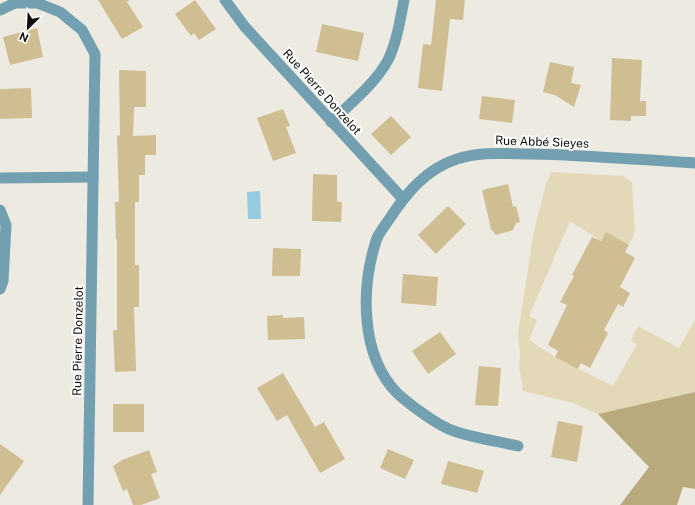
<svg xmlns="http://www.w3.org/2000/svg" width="695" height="505" font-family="'Public Sans',sans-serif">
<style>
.green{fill:#e3d8b8}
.forest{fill:#b9aa7e}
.water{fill:#95cbde}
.building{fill:#cebe92}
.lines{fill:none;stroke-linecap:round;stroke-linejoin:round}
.service{stroke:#72a0b0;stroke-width:11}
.minor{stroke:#72a0b0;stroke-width:11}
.labels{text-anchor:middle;stroke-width:4;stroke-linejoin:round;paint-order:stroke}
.street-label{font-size:12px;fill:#0d0d0a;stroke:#fff}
</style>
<rect width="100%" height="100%" fill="#edeae2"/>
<path class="green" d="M551,172L623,176L632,182L635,232L629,245L606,233L601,241L570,221L529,316L537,320L529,340L555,357L613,386L637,344L631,341L638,326L679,348L695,320V392L598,414L570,402L523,391L519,366L520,354L518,334L534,230L546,184Z"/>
<path class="forest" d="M695,392V489L683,487L677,505H620L649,467L598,414Z"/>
<path class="water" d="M260,191L261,219H248L247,192Z"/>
<g class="building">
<path d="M98,0H129L127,2L143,27L122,39Z"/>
<path d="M195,0L216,29L199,40L194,33L191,36L175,14Z"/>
<path d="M436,0H465L463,20L450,19L442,91L418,88L423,44L431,45Z"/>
<path d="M322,24L364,33L358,61L316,52Z"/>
<path d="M37,28L43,57L10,65L3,37Z"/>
<path d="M612,58L642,60L640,101H646V116H631V121L610,120Z"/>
<path d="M550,62L574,67L571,83L581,85L574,107L555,95L543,92Z"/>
<path d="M119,70L146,71V107H134L133,136L156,135V155H145V175H139V202H135V265H139V307H134L136,371L115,372L113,330H117V239L116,240L115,202H119L117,135L120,136Z"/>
<path d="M31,88L32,118L0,119V89Z"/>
<path d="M482,96L515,100L512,123L479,119Z"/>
<path d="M283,109L290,126L286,127L296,153L273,161L257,118Z"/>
<path d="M391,116L411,137L391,155L371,134Z"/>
<path d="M313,174L337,175V202H342L341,222L312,221Z"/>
<path d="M508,184L513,207L516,206L520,222L516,223L513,230L496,235L491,229L482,190Z"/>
<path d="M448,206L466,224L436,254L418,235Z"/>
<path d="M606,232L629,245L625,252L635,258L620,287L630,293L623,307L618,304L604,330L608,333L590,368L581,363L578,369L555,357L558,351L548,345L567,305L560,302L574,276L572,275L592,237L601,241Z"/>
<path d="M273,248L301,249L300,276H272Z"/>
<path d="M403,274L438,277L436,306L401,303Z"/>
<path d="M283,315V318L304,317L305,339L268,340L267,316Z"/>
<path d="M440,332L456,354L428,374L412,351Z"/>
<path d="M479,366L501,368L498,406L475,405Z"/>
<path d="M283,373L315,427L324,422L345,459L320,473L287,415L277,421L257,388Z"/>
<rect x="113" y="404" width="31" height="28"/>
<path d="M558,421L583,426L577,462L551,457Z"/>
<path d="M0,444L24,461L0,495Z"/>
<path d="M388,449L414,460L405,479L380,468Z"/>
<path d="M149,450L157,472L151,474L160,498L141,505H133L127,489L123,491L113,466L122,460Z"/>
<path d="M448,461L484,471L477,493L441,484Z"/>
</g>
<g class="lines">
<path class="service" d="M0,210L6,225L3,281L0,289"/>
<g class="minor">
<path d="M225,0L245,27L403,199"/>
<path d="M0,10L15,3H37L60,12L82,30L95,54L88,505"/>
<path d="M331,122C351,103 375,84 388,60C397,42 400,20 404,0"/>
<path d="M0,178L93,177"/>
<path d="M518,446C496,441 474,438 454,431C438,426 409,404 397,393C360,355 361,288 376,241C378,234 384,227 388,221C405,195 425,169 457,159C481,151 507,154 532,154C586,155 641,160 695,163"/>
</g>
</g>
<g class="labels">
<g class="street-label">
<text transform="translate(322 92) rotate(48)" y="4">Rue Pierre Donzelot</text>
<text transform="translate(542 142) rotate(2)" y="4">Rue Abbé Sieyes</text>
<text transform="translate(78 341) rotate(-89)" y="4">Rue Pierre Donzelot</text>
</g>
</g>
<g transform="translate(28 28) rotate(204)" stroke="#ffffff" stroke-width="3" paint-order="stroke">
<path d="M0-3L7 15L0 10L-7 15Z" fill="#0d0d0a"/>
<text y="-6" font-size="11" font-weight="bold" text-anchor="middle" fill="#0d0d0a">N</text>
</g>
</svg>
